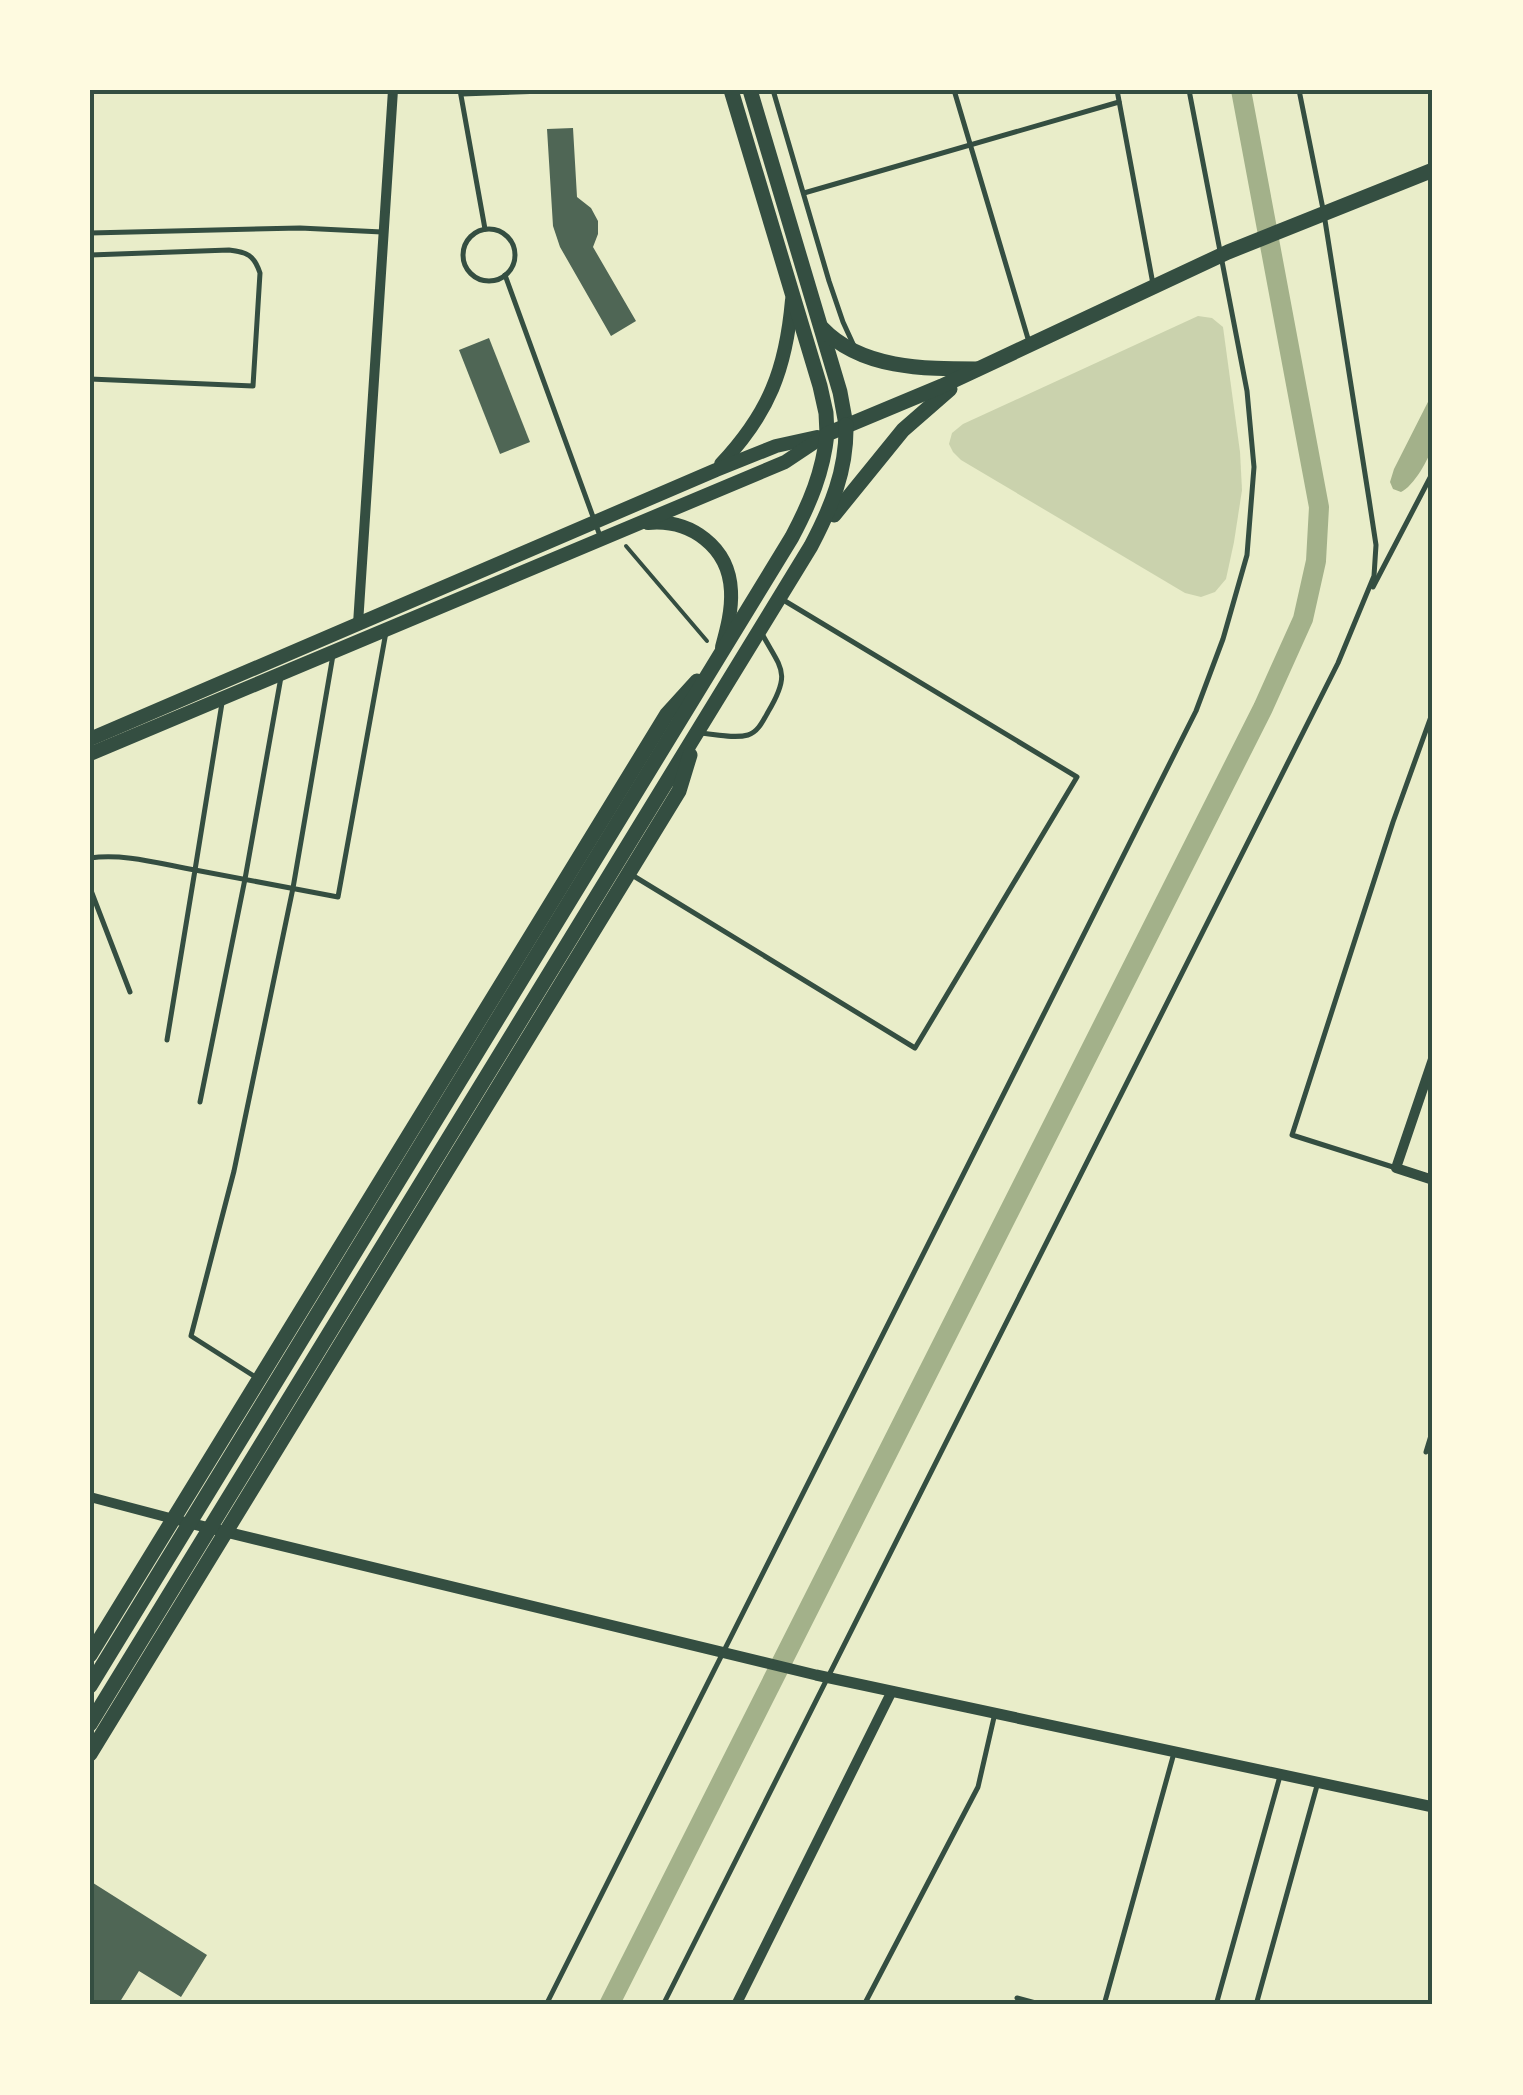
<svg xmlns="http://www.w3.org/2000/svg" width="1523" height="2095" font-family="'Space Grotesk',sans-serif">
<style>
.green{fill:#cad2ad}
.water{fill:#a3b18a}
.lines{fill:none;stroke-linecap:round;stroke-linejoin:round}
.canal{stroke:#a3b18a;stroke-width:20}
.building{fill:#4f6655}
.path{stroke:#344e41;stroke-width:4}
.service{stroke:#344e41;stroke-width:5}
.minor{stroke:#344e41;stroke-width:10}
.tertiary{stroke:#344e41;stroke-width:11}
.secondary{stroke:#344e41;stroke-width:14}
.primary{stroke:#344e41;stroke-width:15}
.trunk{stroke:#344e41;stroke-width:15}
.neatline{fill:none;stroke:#344e41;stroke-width:4}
</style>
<rect width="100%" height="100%" fill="#e9edc9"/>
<path class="green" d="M1198,316L1212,318L1223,327L1240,452L1242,490L1234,542L1226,579L1215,592L1201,597L1185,593L961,460L953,452L949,444L952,433L963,424Z"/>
<path class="water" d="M1433,392C1433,408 1436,428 1433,444C1430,458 1413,487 1401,492L1393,489L1390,482L1394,469Z"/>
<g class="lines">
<path class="canal" d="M609,2005L1263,708L1303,619L1316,561L1319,507L1241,90"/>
</g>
<g class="building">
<path d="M573,128L577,197L591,208L598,221V234L593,247L636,321L611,336L560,247L553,226L547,129Z"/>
<path d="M489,338L530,442L500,454L459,350Z"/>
<path d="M90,1881L207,1955L181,1997L139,1971L118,2005H90Z"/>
</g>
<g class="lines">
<path class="path" d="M626,546L707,641"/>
<g class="service">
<path d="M460,90L485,229"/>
<path d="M773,90L829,281L843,322L854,346"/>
<path d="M954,90L1029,342"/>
<path d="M1117,90L1153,284"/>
<path d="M462,94L574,90"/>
<path d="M804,193L1119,102"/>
<circle cx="489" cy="255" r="26"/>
<path d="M90,233L300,228L382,232"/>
<path d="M90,255L229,250C247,252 254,255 260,273L253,386L90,379"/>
<path d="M505,275L600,536"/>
<path d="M1373,587L1433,472"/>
<path d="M222,703L195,870L338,897L386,632"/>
<path d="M700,733C714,734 734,739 748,735C758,732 763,721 768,712C792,672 781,669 761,632"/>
<path d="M90,858C124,853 161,864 195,870L167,1040"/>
<path d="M632,875L915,1048L1077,777L780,598"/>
<path d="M90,888L130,992"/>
<path d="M200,1102L245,879L281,677"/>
<path d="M1396,1168L1292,1135L1393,822L1433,711"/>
<path d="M257,1378L191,1336L234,1171L293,888L333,655"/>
<path d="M1426,1452L1433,1429"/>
<path d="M1017,1998L1043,2005"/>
<path d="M546,2005L1196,711L1223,639L1247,555L1254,467L1247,391L1189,90"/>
<path d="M663,2005L1338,663L1374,576L1376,545L1369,499L1324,214L1299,90"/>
<path d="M864,2005L978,1787L995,1713"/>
<path d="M1104,2005L1174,1753"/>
<path d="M1216,2005L1280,1776"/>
<path d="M1256,2005L1318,1782"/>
</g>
<g class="minor">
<path d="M358,624L393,90"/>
<path d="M1433,1059L1396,1168L1433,1180"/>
<path d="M90,1497L189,1523"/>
<path d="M736,2005L892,1691"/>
</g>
<path class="tertiary" d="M189,1523L816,1675L1433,1807"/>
<g class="secondary">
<path d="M721,464C769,413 786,369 792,300"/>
<path d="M648,523C691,519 729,547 731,591C732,610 727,629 722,647"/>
<path d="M90,739L716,470L776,446L817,437"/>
<path d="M90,754L785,462L827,434"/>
</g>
<g class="primary">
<path d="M731,90L820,386L826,413L827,434"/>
<path d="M750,90L840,392L846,425"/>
<path d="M822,328C861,369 924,369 977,369"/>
</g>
<g class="trunk">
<path d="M834,515L903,430L950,389"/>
<path d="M90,1655L667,714L697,681"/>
<path d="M90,1686L792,537C810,503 823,472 827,434L942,386L1228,252L1433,170"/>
<path d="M90,1724L811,546C831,508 847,470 846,425"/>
<path d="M90,1754L679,791L690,755"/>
</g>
</g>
<rect width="1523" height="2095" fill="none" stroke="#fefae0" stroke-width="185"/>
<rect x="92" y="92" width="1338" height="1910" class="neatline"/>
</svg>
